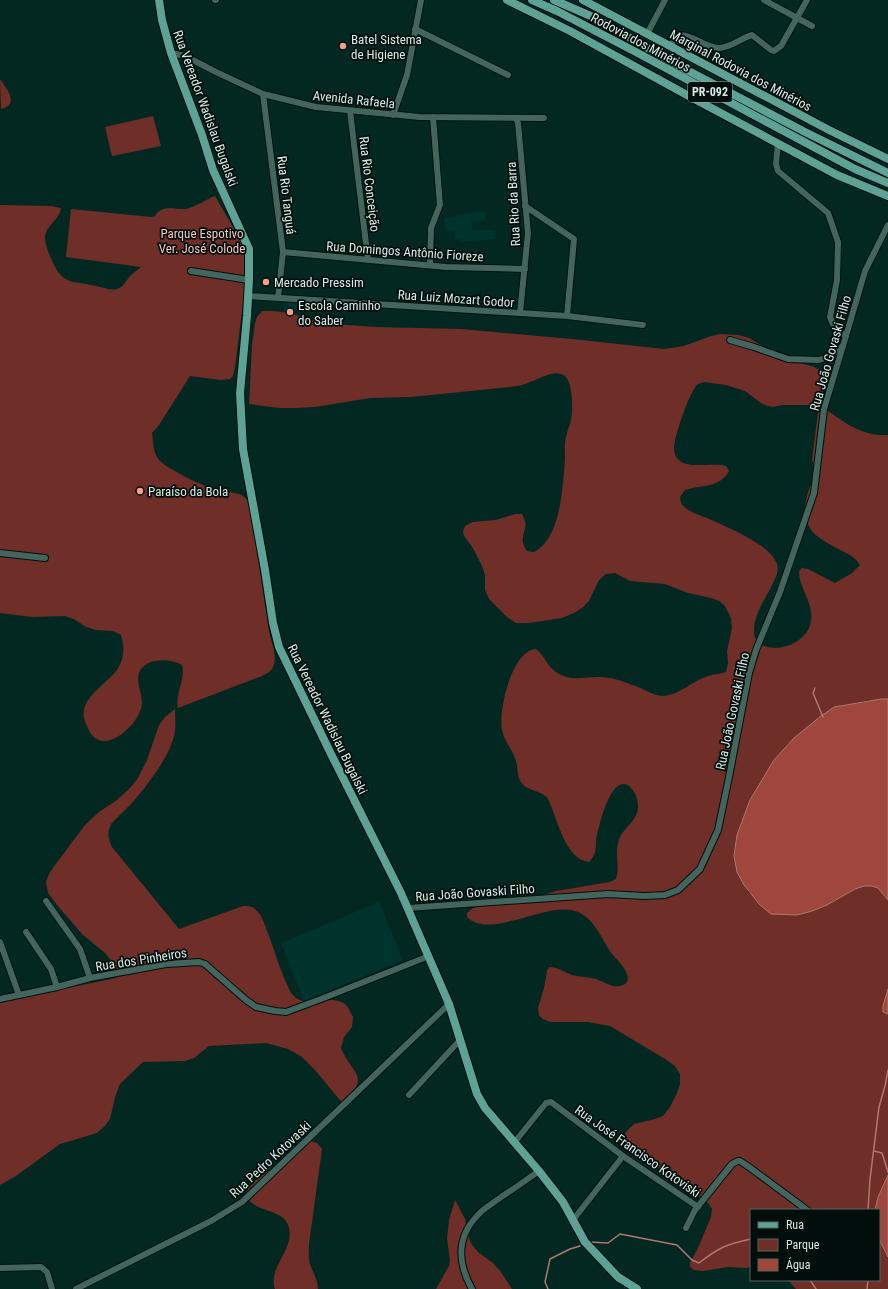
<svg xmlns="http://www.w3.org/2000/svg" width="888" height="1289" font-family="'Roboto Condensed',sans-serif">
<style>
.built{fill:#00332b}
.green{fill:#6f2e27;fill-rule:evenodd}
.water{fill:#a0473d;stroke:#b0786f}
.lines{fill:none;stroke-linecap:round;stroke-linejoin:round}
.stream{stroke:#b0786f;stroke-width:1.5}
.minor-casing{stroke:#00100c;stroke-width:8}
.major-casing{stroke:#00100c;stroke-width:10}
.minor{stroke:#42655e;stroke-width:6}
.major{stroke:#5ea295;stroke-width:8}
.poi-dot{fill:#f59c90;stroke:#020e0b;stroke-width:1.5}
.labels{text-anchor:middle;stroke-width:3.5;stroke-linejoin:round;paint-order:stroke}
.shield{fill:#020e0b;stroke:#97a8a4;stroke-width:1}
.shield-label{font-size:12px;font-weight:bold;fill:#d7eae5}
.poi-label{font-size:13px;fill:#d7eae5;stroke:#020e0b;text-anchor:start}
.street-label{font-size:13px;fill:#d7eae5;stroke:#020e0b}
.park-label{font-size:13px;fill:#f7c4bc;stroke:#020e0b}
</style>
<rect width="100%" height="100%" fill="#032822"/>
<g class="built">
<path d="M485,211L486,221L471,222L473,230H495L496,239L461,242L462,239L455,240V231H446L444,218L455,217L456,215Z"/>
<path d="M284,302L297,303L296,322L283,316Z"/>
<path d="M379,902L403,960L304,1001L281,943Z"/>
</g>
<g class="green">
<path d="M0,79C7,89 20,105 1,109Z"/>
<path d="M153,116L161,146L112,156L105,127Z"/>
<path d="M215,196L241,241L245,252V287L235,367L233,376L230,379L221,380L190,376L159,425L152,433C153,441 153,450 157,457C163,468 205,487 219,491C228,493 241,491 247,500C249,503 250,508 251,512L269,631C271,642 279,658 272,669C270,672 265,674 262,676L178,708C175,693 186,679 182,665C170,658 145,657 139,673C136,683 142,693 142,703C142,716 125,735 113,739C107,742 99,742 94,737C90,734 88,728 86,724C75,700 105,686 117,670C124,660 125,647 121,635L113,631L96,630L86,627L74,619L65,616L32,617L0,613V205L51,206L61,208C59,221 46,225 45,237C45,243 48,252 51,258C62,286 71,280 96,286C103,287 109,291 117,289C123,288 127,279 131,275C134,272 138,270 141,267L66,257L71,209L151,217L155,216C162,204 175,210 186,209C195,207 207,199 215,196Z"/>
<path d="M262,311H273L290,313L312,320L334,324L375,327L461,329L572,339L664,349L684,346L711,336L721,334L739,335L749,338L783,358L814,367L821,371L823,375L824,383L820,405C841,420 861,437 888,435V699L871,700L834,707L821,716L794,738L774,760L750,800L737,872L749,893L812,911L827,905L855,889L864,886H872L878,888L888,900V989L883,1012L888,1014V1175L878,1197L875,1210H751V1266L747,1268L728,1267L703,1271L694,1270L690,1267V1263L698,1248L711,1217L712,1209L708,1203L692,1191L633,1151L626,1145L624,1137L626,1132L634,1124L655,1119L663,1116L670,1107L677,1093L680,1084V1074L675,1066L665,1059L610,1026L588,1022H550L543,1019L539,1015L538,1008L544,988L547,971L549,967C558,967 564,972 572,975C580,977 588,977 596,979C601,981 605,983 610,985C619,988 631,986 627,974C624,966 617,960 612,954C602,940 595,919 578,912C550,899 490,941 467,917V913L473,908L482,904L533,898L556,891L610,882L616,879C620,867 615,855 618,843C621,828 638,822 638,807C638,799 636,793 630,787C627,784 624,783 620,785C607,790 599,826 596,840C596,844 596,851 594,855C593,857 591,860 589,862C564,859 557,816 547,797C539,790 526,791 521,782C517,776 518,768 516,761C513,750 504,741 502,730C498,711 512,650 536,649C544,655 547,666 556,672C572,684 591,674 609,678C618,679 629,684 638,687C646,690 654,696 664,696C681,694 692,681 708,676C714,674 720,674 726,672L728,663L727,651L732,628L731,618L725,606L719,601L711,598L688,593L665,584L630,581L615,573L606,574L599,580L589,601L583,607L576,612L562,618L529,623H516L507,617L489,599L485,590V575L482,566L473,548L464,536L463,531L465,526L472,522L496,520L515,514H522C523,516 524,518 525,521C528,531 517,537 527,551L534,552C561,539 563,485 565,458C565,451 564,444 566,437C567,431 570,425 571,420C573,410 573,383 565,376C555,368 540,379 530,382C524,385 517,386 510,387L411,397L370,398L315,407L296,408H279L249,404L252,346L255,323L257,317ZM704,382L726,385L745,391L761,403L768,406L773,407L782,405H819L812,459L814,465L819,469C807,489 796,518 817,536C823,541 831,545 838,549C846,553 855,556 860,565L852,573L835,583L808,569L802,568L799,571C799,589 814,603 811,621C807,651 753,658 754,631C754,611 770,593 777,574C778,569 778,564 775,560C766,543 725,526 707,518C699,515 686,511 681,503C681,502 680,498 680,497L685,490C701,485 720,488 729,471L726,466C714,462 690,469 680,461C676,458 674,453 674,448C674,437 690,390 698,384C700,383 702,383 704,382Z"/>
<path d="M175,709C175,716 176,723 175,731C172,753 151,780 137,797C129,807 119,815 111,824C107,833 108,838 112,847L179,929L243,906C247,906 252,906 255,909C262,914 265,926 268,933C275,952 281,973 290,991C303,1014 331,990 347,1006C349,1009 351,1014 353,1017L352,1027L344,1037L341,1048C354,1078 370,1072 344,1105L315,1070L302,1057L288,1049L266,1043L209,1046L194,1058L185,1061L143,1062L120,1084L115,1097L110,1119L105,1126L97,1133L60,1144L16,1176L0,1185V1002L116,978L110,959L105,953L83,935L57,905L48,893L46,882L49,874L55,865L85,825L99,812L117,800L131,787L138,778L147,760L159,725L165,717Z"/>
<path d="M307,1140L317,1143L322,1149L309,1244C309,1251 308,1258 310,1264C313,1273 318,1280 318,1289H275C267,1266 297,1249 288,1225C283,1211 262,1212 252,1203C249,1201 248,1198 247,1195L248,1189L254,1182Z"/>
<path d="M455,1200L465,1219L469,1238L472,1245L478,1252L493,1263L501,1272L512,1289H436L449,1266L450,1261L447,1238L449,1220Z"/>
<path d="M879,1239L888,1257V1289H796L788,1280H879Z"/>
</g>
<g class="water">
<path d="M881,699H888V900L878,888L872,886H864L855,889L827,905L812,911L797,915L771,914L760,905L744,885L737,872L734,856L737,835L750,800L774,760L794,738L821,716L834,707Z"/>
<path d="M888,989V1014L883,1012V1006Z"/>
<path d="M888,1175V1257L879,1239V1210H875L878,1197Z"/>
</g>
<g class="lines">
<g class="stream">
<path d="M815,688L813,693L823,717"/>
<path d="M874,1151L882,1153L888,1172"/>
<path d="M868,1210L870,1179L879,1107L885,1086L888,1070"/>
<path d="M589,1242L608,1243L620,1234L677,1245L692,1260L699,1263C718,1248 727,1244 751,1239"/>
<path d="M810,1280L816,1289"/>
<path d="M548,1289L545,1282L550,1259L570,1249L580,1246"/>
<path d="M867,1289L868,1280"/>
</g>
<defs>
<g id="minor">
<path d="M215,0H216"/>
<path d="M764,0L812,26"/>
<path d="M415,29L508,75"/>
<path d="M647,34L665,0"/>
<path d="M670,45L680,35C694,35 705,48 719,48C731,48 741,38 752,35L771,50L774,51L781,46L807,0"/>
<path d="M171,53L185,56L216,72L263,94L316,107L420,117L544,118"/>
<path d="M263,94L283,252L278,298"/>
<path d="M350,111L368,260"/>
<path d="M393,115L407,75L421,0"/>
<path d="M516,118L518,123L528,233L520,313"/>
<path d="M778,143L776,164L778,171L828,213L838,242L837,280L830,317L835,329L846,336"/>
<path d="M525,206L574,239L567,316"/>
<path d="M283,252L446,267L525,269"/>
<path d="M430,265L431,228L440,205L433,117"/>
<path d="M191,271L249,280"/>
<path d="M248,296L567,316L643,325"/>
<path d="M730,340L754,347L788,359L819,360L828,357L843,346"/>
<path d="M0,553L45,558"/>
<path d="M46,901L80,949L90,978"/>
<path d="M408,908L608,894L644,896L665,895L678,890L700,869L718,830L728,782L749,673L756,650L780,592L814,493L824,409L846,336L865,271L888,225"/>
<path d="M26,932L51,969L57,987"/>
<path d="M0,942L19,995"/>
<path d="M0,999L57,987L90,978L166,964L199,962L205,964L246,1000L256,1007L275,1011L286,1012L321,999L429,956"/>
<path d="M409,1095L460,1040"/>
<path d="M514,1143L546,1103L551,1102L623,1156L698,1207"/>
<path d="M573,1220L623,1156"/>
<path d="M686,1228L695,1210L732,1164L738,1161H740L749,1167L807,1210"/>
<path d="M0,1268L41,1267L47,1272L52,1289"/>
<path d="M76,1289L211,1221L242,1202L449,1004"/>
<path d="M472,1289C458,1264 456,1238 477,1216C483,1208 494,1203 501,1197C514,1189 526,1180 539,1171"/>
</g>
<g id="major">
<path d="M159,0L162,20L171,53L202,135L213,170L249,249V280L247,316L240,393L243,449L265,570L273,623L279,647L330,752L401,893L449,1004L477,1094L485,1108L539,1171L563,1202L585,1242L618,1277L637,1289"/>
<path d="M507,0L570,31L687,95L837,175L888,196"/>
<path d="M532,0L557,11L634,51L855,169L888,183"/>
<path d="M554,0L593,17L681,67L805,132L888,173"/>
<path d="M583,0L829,130L888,159"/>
</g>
</defs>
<use href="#minor" class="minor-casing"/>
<use href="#major" class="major-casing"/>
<use href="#minor" class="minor"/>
<use href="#major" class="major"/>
</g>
<g class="poi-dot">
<circle cx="343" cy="46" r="4"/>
<circle cx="266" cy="282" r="4"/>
<circle cx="290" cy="312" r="4"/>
<circle cx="140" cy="491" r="4"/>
</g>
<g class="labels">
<rect class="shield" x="688" y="82" width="44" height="20" rx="3"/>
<g class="shield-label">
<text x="710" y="96">PR-092</text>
</g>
<g class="poi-label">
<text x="351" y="44">Batel Sistema<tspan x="351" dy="15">de Higiene</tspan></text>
<text x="274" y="287">Mercado Pressim</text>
<text x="298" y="310">Escola Caminho<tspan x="298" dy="15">do Saber</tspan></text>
<text x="148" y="496">Paraíso da Bola</text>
</g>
<g class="street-label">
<text transform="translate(641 42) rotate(28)" y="5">Rodovia dos Minérios</text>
<text transform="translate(741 70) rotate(28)" y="5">Marginal Rodovia dos Minérios</text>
<text transform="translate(354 99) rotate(6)" y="5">Avenida Rafaela</text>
<text transform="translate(206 108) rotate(70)" y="5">Rua Vereador Wadislau Bugalski</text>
<text transform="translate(370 184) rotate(83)" y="5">Rua Rio Conceição</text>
<text transform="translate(287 195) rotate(83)" y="5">Rua Rio Tanguá</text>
<text transform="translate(513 204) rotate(-93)" y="5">Rua Rio da Barra</text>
<text transform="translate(405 251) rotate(4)" y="5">Rua Domingos Antônio Fioreze</text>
<text transform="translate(456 298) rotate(4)" y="5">Rua Luiz Mozart Godor</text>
<text transform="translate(830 353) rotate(-74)" y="5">Rua João Govaski Filho</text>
<text transform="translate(732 711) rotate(-78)" y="5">Rua João Govaski Filho</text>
<text transform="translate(328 719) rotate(64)" y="5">Rua Vereador Wadislau Bugalski</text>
<text transform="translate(475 892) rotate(-4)" y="5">Rua João Govaski Filho</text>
<text transform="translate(141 959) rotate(-9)" y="5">Rua dos Pinheiros</text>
<text transform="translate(638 1151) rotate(35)" y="5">Rua José Francisco Kotoviski</text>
<text transform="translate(270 1159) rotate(-43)" y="5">Rua Pedro Kotovaski</text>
</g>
<g class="park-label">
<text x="202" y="238">Parque Espotivo<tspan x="202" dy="15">Ver. José Colode</tspan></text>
</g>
</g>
<rect x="750" y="1209" width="130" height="72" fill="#020e0b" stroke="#576662"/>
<rect x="758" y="1222" width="20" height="6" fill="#5ea295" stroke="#576662"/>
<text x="786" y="1229" font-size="12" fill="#d7eae5">Rua</text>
<rect x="758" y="1239" width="20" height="12" fill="#6f2e27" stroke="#576662"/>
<text x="786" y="1249" font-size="12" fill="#d7eae5">Parque</text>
<rect x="758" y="1259" width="20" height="12" fill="#a0473d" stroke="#576662"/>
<text x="786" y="1269" font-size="12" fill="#d7eae5">Água</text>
</svg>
